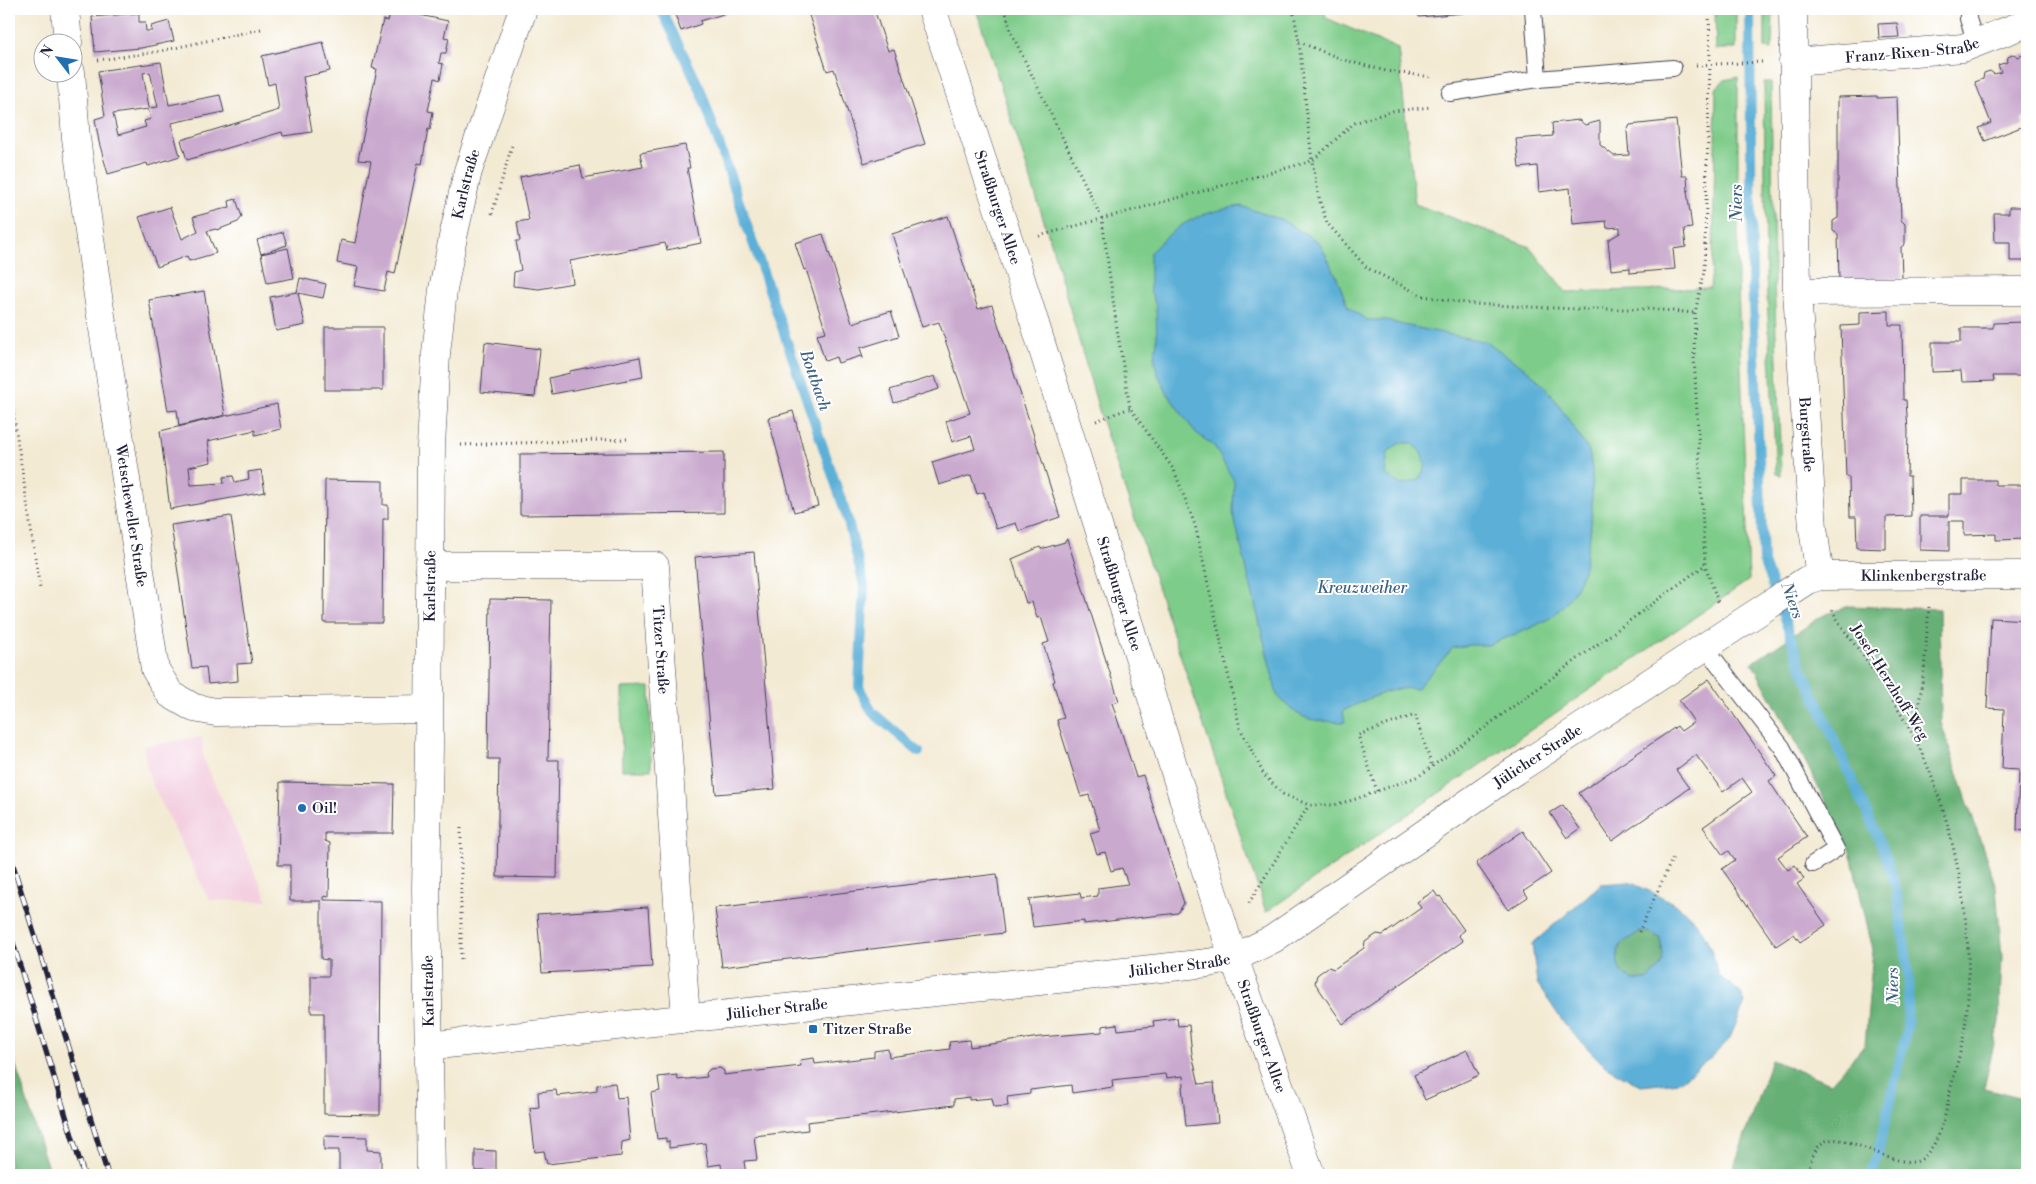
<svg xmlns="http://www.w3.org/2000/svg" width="2036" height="1184" font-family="'Libre Bodoni',serif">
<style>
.built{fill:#f3cfe0}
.green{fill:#7ecc8a;stroke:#507762}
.forest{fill:#66b076;stroke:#446958}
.water{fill:#5bafd7;stroke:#3e6889;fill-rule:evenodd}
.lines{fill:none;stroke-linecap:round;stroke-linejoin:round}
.stream{stroke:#5bafd7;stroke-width:10}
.building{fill:#c9a9ce;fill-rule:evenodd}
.service-casing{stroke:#414052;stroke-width:18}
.minor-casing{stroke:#414052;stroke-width:29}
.tertiary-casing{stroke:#414052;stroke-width:29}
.path{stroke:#414052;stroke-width:3;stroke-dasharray:1 4;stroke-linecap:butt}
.service{stroke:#fff;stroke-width:16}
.minor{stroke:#fff;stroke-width:28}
.tertiary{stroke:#fff;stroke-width:28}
.rail-casing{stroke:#22223b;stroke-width:5.5}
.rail{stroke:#fff;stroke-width:4;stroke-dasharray:11;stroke-linecap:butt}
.poi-dot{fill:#1f6fb2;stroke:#fff;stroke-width:2}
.labels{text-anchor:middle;stroke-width:4;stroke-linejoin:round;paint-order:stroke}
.street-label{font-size:15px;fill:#22223b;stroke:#fff}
.poi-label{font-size:15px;fill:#22223b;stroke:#fff;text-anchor:start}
.water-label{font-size:16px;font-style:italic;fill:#3c6181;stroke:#fff}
</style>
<rect width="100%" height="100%" fill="#fff"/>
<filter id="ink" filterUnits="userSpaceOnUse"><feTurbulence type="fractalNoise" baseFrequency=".02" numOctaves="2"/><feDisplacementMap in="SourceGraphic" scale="10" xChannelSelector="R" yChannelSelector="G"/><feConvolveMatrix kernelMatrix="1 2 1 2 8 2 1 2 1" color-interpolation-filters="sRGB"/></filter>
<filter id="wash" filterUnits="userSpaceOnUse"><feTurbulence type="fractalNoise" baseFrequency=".0096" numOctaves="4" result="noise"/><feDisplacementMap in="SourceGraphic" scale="20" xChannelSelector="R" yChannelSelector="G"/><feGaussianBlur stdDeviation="1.12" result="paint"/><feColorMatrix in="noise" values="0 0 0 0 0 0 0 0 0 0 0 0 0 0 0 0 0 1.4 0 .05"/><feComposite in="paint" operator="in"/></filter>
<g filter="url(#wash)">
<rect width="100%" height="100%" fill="#f3ead3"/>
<path class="built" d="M202,737L203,758L268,901L209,900L149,777L143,746Z"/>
<g class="green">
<path d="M976,9H1324L1326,18L1398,49L1415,204L1530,247L1566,292L1710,288L1713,256L1716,88L1725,80L1738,77V287L1749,580L1266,912L1103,424L1051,243Z"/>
<path d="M1715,9H1736V49H1716Z"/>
<path d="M1765,9H1773L1772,49L1765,48Z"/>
<path d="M1764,82H1771L1774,278L1781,475L1776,474L1766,277Z"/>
<path d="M650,687L651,770H622L621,688Z"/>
</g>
<g class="forest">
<path d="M1848,606L1939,609L1941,723L1996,887L2002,957L1999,1022L1984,1088L2027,1099V1175H1731L1771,1060L1831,1083L1865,1045L1873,950L1850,851L1800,751L1752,663L1822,616Z"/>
<path d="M1639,932H1650L1660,938C1665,960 1664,966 1647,980C1642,980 1635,981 1631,979C1615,973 1616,958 1620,945Z"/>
<path d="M9,1044L50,1175H9Z"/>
</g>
<g class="water">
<path d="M1241,206L1282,220L1319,242L1336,275L1348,307L1367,320H1386L1403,325L1487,342L1530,372L1550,392L1589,451L1592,470V511L1590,535L1583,571L1576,588L1565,604L1552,617L1533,627L1488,645H1469L1453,648L1416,689C1393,685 1363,701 1343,711L1345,722C1311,721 1301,722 1277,695L1233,513L1234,481L1214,446L1195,432L1181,413L1167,393L1157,372L1154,356L1157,342L1156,306L1150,290V253C1179,222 1198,213 1241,206ZM1400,443H1412L1420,451L1426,465L1419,480L1401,485L1385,474L1388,452Z"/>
<path d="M1629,882C1681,905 1705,914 1718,975L1740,992L1745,1003L1729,1040L1713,1056L1679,1082L1641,1086L1605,1066L1565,1025L1537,983L1532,944L1601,884ZM1639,932H1650L1660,938C1665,960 1664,966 1647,980C1642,980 1635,981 1631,979C1615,973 1616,957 1620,945Z"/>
</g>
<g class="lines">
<g class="stream">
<path d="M661,9L701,91L847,517L864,585L859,687L872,712L919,752"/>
<path d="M1750,9L1752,278L1763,560L1802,668L1884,851L1896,887L1909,974L1907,1028L1878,1154L1870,1175"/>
</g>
</g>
<g id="blocks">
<g class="building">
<path d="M391,9L448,21L444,37L449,38L446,53H441L439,63L443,64L440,80L435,78L428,111L433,112L430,130L428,129L422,164L418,163L395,274L388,272L384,291L354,286L358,267L337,263L341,240L355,243L371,161L358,160L377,69L372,68L383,20L388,21Z"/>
<path d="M673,9H740L700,21L701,24L681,31Z"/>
<path d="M807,9H874L888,51L894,49L925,144L864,163L834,69L827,71Z"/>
<path d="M1399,9H1463V13L1419,17L1418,12L1400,13Z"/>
<path d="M139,13V22H145L146,31H152L151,26L169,21L174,41L141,48L95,52L92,17Z"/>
<path d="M1897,23L1899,37L1879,38L1878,24Z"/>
<path d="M323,42L330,71L303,77L312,132L283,136L282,132L187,160L181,140L279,110L275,83L268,85L262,56Z"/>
<path d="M2014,54L2018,57L2026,54L2027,57V117L2021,119L2024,126L1985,141L1979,128L1991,123L1975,82L1983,79L1984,73L1990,71L1994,74L2001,72L1998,65L2007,62L2008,57Z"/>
<path d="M161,62L169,105L220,95L224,112L171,123L180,156L148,166L147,163L108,174L99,142L95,119L105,116L98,71ZM150,72L158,107L149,108L143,73ZM148,109L151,119L144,121L146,127L118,135L113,114Z"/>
<path d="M1877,96V98L1897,97L1901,220L1905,224V244L1901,247L1902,278L1900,279L1839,280L1838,234L1833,231V221L1838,218V97Z"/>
<path d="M1579,120L1585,125L1600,121V145L1614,156L1629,155L1627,131L1630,125L1676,120L1682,176H1687L1688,191H1687L1692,228L1684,229L1686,247L1673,249L1675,269L1630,273V268L1611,270L1608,240L1620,233V227L1607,228L1606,221L1573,224L1570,188L1539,192L1537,166L1519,168L1516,139L1553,136L1552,123Z"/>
<path d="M685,145L690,168H687L701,243L667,250L665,243L570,261L573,283L539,289L513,286L514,272L521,270L516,241H520L517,222L529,220L520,177L580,165L583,178L643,167L640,153Z"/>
<path d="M236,199L242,217L238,222L217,230L216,229L207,231L216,253L189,261L187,256L157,267L139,217L170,207L182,239L198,231L193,217L230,207L229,201Z"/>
<path d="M2009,207H2027V261H2010V242H1995L1994,213H2009Z"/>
<path d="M948,216L978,309L992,305L1060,517L1019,531L1016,523L996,529L984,492L977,494L971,475L939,485L932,462L975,449L971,436L952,442L946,421L970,413L939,322L922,327L892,234Z"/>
<path d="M283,232L287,245L261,254L257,240Z"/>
<path d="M823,234L852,323L891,311L899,336L860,348L863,358H862L861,356L838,363L836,357L825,361L821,349L817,334L826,332L806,269L804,270L795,243Z"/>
<path d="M288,248L294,278L267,283L261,254Z"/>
<path d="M300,278L326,284L323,298L298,293L305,325L276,331L270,297L297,292Z"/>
<path d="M204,291L225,415L179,426L177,410L168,411L149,300Z"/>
<path d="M1889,311V325H1902L1903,400H1906L1908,431L1907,476H1910L1911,516L1886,517V549L1857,548L1856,517H1850L1849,477H1846L1841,326L1860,325V312Z"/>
<path d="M2025,322V345H2027V374L2025,376H1993L1994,381L1962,382L1961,371L1932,372V342H1961V328H1993V323Z"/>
<rect x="325" y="327" width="58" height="63"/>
<path d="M485,342L540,349L535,397L481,392Z"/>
<path d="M640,357L643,377L552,394L549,378L570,373V371Z"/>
<path d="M935,376L939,389L894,403L890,390Z"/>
<path d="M277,404L281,429L255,435V430L208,441L211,462L189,467L191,485L224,483L223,477L233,476L235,482L249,479L248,472L261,470L265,492L170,509L160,431Z"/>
<path d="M793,411L818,506L794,512L768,418Z"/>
<path d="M724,452V513L520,515V454Z"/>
<path d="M325,480L383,481V505H388V519H383L382,623H324Z"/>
<path d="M1963,480H1995V485H2026L2027,539L1996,540V534L1964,535V521H1949V551L1920,550V516H1949V494H1963Z"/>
<path d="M231,516L252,663L237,664L238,681L208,684L206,667L192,668L171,525Z"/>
<path d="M1067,539L1119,701L1112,703L1136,777L1143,775L1184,903L1178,913L1084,924V921L1033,927L1029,899L1080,893L1081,898L1098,896V888L1128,884L1122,868L1111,871L1105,852L1097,854L1090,833L1100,830L1089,795L1081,797L1057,720L1064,718L1053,682L1055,681L1043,644L1049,642L1041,617L1037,618L1032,602L1026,603L1012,559L1040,547L1041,549L1065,542V540Z"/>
<path d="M754,552L775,789L716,794L695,557Z"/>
<path d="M490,599L551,600L548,760H559L557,878L497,877L499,759H488Z"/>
<path d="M1991,618L2027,620V831L2017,830L2019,770L2002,769L2004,709L1987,708Z"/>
<path d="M1709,679L1776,776L1769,781L1807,837L1778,857L1788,870L1795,865L1804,879L1797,884L1826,925L1800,942L1794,934L1776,946L1722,869L1735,860L1729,851L1723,855L1703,827L1752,792L1742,778L1723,792L1696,755L1676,770L1689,788L1612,841L1579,793L1677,726L1681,731L1694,722L1679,700Z"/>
<path d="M280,782L394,784L393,833H325V841L330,843L329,897L324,896V900L381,901L380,1115L324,1114V1013H311V976H329V960L321,959V901H290V865H278Z"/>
<path d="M1563,805L1580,829L1567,838L1550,813Z"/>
<path d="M1523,831L1551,873L1524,891L1528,897L1508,910L1476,863Z"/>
<path d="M997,874L1004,933L722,967L715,908Z"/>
<path d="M1434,891L1438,897L1440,896L1464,930L1458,935L1463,941L1343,1024L1315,983L1317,975L1328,967L1334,969L1364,948L1365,942L1377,934L1383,935L1421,908L1417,902Z"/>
<path d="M648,907L652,967L542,973L537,914Z"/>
<path d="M1177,1018L1178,1026L1189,1025L1192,1054L1199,1084L1214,1083L1218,1123L1186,1126L1182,1086H1184L1183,1076L1166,1078L1165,1074L1112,1080L1113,1087L1092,1090L1072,1093L1071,1085L1030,1090V1094L1007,1097L1008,1106L994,1107L992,1098L969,1100V1097L954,1099V1105L807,1122L808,1130L754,1136L757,1160L744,1161L746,1175H722L721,1164L708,1166L705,1143L669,1148V1141L666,1142V1138L657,1139L651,1093L660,1091L658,1077L677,1075L678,1080L707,1077L706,1073L710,1069L720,1068L724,1071V1075L801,1066L800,1060L814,1058L815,1064L874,1057V1051L888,1049L889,1057L950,1049L949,1042L969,1040L970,1047L1040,1037L1102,1032V1026L1117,1024L1118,1030L1154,1026L1153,1021Z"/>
<path d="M1467,1050L1479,1075L1425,1100L1414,1075Z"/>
<path d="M615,1083L617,1098L626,1097L630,1140L622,1142L621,1156L547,1164L544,1151L535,1152L530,1108L539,1107L538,1092L556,1090L557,1096L576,1094L597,1091V1085Z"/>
<path d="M324,1136L367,1137V1150L381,1151V1175H339V1150H324Z"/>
<path d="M475,1150L496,1151V1171H475Z"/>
</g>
</g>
</g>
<g filter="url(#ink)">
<use href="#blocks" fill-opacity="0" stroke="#414052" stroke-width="1"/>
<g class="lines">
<defs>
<g id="service">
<path d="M1968,9V19L1976,43"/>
<path d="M1538,79L1673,68"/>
<path d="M1450,93L1538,79L1533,9"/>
<path d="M1705,647L1782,747L1836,849L1813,864"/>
</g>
<g id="minor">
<path d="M65,9L68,42"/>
<path id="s1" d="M932,9L1010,244L1227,938L1311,1175"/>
<path id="s2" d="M1793,9L1797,292L1813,528L1820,576"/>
<path id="s3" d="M1793,62L1963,48L2027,23"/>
<path id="s4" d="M71,72L76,138L98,296L155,669L170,694L194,708L216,712L428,709"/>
<path d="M1797,292L2027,291"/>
<path id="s5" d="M429,566H655L686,1019"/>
<path id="s6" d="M428,1046L1208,963L1234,958L1273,939L1510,774L1807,580L1820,576L2027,575"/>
</g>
<g id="tertiary">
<path id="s7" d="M431,1175L426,888L429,747L431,446L436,354L443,290L453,237L468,171L523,9"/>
</g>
</defs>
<use href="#service" class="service-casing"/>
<use href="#minor" class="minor-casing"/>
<use href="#tertiary" class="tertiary-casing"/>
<g class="path">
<path d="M1005,9L1011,32L1102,219L1117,329L1130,408L1174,470L1195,525L1240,728L1264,775L1283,794L1309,805H1333L1353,800L1419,776L1705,565"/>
<path d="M1293,9L1299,42L1312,161L1320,202L1327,223L1367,268L1423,296L1472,304L1576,309H1650L1695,313"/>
<path d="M1709,9L1710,64L1704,272L1695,313L1694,356L1705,565L1718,602"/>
<path d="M1299,42L1344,60L1386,71L1432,77"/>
<path d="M98,60L156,52L261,29"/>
<path d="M1696,65L1762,62"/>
<path d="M492,214L512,145"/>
<path d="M1039,236L1312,161L1354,123L1393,111L1431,107"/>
<path d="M9,384L40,589"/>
<path d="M1096,421L1130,408"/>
<path d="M461,445L628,439"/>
<path d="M1914,737L1924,670L1929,606"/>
<path d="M1377,791L1358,735L1415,715L1432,766"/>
<path d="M1249,903L1309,805"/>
<path d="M1639,932L1674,855"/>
<path d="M461,959V825"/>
<path d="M1807,1175C1810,1165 1812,1152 1821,1144C1839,1126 1893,1169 1918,1161C1925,1158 1930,1150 1934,1144C1944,1127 1948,1102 1952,1083C1956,1068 1960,1054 1963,1039C1980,948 1956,818 1914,737C1898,708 1880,680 1861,653C1851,639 1837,623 1831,606"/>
</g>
<use href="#service" class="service"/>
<use href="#minor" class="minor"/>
<use href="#tertiary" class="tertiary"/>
<defs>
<g id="rail">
<path d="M9,852L108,1175"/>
<path d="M9,930L84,1175"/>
</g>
</defs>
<use href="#rail" class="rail-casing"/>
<use href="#rail" class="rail"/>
</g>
</g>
<g class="poi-dot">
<circle cx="302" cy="808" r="5"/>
<rect x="808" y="1024" width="10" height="10" rx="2.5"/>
</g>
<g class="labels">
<g class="street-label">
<text dy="5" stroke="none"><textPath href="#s3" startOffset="120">Franz-Rixen-Straße</textPath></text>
<text dy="5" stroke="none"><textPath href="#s7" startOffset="994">Karlstraße</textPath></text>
<text dy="5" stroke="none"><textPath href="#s1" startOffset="209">Straßburger Allee</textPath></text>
<text dy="5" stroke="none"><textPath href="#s2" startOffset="426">Burgstraße</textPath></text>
<text dy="5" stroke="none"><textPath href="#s4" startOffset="448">Wetscheweller Straße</textPath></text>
<text dy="5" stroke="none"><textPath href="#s6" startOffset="1615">Klinkenbergstraße</textPath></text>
<text dy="5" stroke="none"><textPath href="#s7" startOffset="589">Karlstraße</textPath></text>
<text dy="5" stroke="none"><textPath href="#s1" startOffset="614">Straßburger Allee</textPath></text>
<text dy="5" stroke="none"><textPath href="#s5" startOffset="310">Titzer Straße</textPath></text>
<text transform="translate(1890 682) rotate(58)" y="5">Josef-Herzhoff-Weg</text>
<text dy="5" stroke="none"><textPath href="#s6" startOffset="1176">Jülicher Straße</textPath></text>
<text dy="5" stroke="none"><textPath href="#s6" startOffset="756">Jülicher Straße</textPath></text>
<text transform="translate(428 991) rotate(-91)" y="5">Karlstraße</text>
<text dy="5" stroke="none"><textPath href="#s6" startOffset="351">Jülicher Straße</textPath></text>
<text dy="5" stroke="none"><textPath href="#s1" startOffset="1079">Straßburger Allee</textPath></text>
</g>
<g class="poi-label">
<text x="312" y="813">Oil!</text>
<text x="823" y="1034">Titzer Straße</text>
</g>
<g class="water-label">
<text transform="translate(1736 203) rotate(-90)" y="6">Niers</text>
<text transform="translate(816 380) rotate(71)" y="6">Bottbach</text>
<text x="1362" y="593">Kreuzweiher</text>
<text transform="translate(1793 600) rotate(70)" y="6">Niers</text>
<text transform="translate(1892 986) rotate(-91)" y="6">Niers</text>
</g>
</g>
<rect width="2036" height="1184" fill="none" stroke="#fff" stroke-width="30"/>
<g transform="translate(58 58) rotate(301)"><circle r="24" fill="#ffffff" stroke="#a7a7b1"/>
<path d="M0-4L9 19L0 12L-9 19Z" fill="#1f6fb2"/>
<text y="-8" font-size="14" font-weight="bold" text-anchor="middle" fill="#22223b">N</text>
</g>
</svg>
